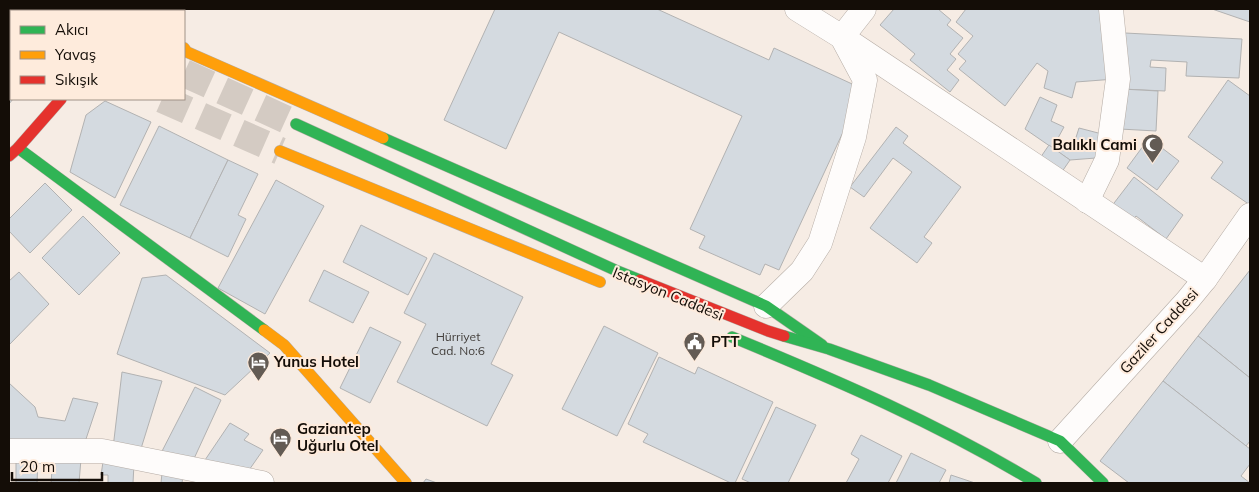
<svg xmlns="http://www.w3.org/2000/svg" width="1259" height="492" font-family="Mulish,sans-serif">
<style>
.building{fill:#d4dae0;stroke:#b2b2b2}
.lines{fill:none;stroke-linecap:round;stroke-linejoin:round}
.primary-tunnel{stroke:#d4cbc3;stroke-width:28;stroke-dasharray:28 14;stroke-linecap:butt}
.street-casing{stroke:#b5aca5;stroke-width:25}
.fast-casing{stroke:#b5aca5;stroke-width:12}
.slow-casing{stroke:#b5aca5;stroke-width:12}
.jam-casing{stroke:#b5aca5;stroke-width:12}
.street{stroke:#fefcfb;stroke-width:24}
.fast{stroke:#30b455;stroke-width:11}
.slow{stroke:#ff9f0a;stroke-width:11}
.jam{stroke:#e5322d;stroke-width:11}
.labels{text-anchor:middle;stroke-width:4;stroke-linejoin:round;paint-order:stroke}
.number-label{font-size:12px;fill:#44403d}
.poi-label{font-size:15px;font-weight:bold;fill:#140d07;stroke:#feebdc;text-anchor:start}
.street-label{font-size:15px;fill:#140d07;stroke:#feebdc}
</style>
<rect width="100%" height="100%" fill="#f6ece4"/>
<g class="building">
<path d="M495,9H657L769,60L774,48L863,89L779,270L765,264L760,275L699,248L705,236L690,229L742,116L559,32L506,149L444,120Z"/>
<path d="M894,9H938L951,20L947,25L963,38L950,54L956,59L947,70L959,80L950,92L910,60L915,54L880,25Z"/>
<path d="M966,9H1102L1115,79L1076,82L1072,98L1044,88L1048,71L1037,63L1005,106L959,69L966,61L958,54L973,36L956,22Z"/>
<path d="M1212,9H1250V22Z"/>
<path d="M1125,33L1242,39L1239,78L1186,76L1187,62L1151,60L1150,67L1166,68L1165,91L1122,89Z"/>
<path d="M9,66H11V99H13L9,104Z"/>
<path d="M1228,80L1250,96V205L1211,178L1223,162L1188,137Z"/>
<path d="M1122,89L1158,91L1156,131L1120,129Z"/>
<path d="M1040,97L1057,105L1051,121L1064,127L1058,138L1072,150L1079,128L1102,134L1096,158L1070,160L1025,129Z"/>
<path d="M105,101L151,122L115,198L70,172L86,115Z"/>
<path d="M159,126L228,160L190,238L120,205Z"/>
<path d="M896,127L908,136L903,143L961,187L924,237L932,243L917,263L870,228L912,172L893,158L864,197L850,187Z"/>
<path d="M1149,138L1179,161L1157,190L1127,168Z"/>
<path d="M1049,145L1070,160L1059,176L1038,161Z"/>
<path d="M228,160L258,174L238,215L246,219L228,257L190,238Z"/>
<path d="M1134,177L1183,215L1166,239L1136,216L1131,222L1111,207Z"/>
<path d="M276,180L324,206L265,314L218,288Z"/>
<path d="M45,183L72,210L30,253L9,231V219Z"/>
<path d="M83,216L120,253L79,295L42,258Z"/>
<path d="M361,225L427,258L408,295L343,262Z"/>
<path d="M434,253L523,297L491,364L513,375L487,426L397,382L426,324L404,313Z"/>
<path d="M324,270L369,292L353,323L309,301Z"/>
<path d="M1250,270V378L1198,336Z"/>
<path d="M19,272L49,304L9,345V281Z"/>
<path d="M166,275L270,353L225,395L117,354L142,278Z"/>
<path d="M604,326L658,353L617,436L562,409Z"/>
<path d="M370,327L401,342L370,403L340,388Z"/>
<path d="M1198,336L1250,378V441L1246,446L1163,381Z"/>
<path d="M659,357L695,374L698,367L773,402L735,483H731L643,442L648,434L628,424Z"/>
<path d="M122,372L162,381L139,455L113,448Z"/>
<path d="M1163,381L1250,449V464L1241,476L1250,483H1129L1100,461Z"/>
<path d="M9,383L35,407L38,417L65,421L73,398L98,403L84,445L9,444Z"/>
<path d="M195,387L221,400L192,463L159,457Z"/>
<path d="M776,407L816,425L788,483H751L742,479Z"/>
<path d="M230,423L249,434L244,440L263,450L247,473L205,460Z"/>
<path d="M861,435L902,456L888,483H846L859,459L851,454Z"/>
<path d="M911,453L946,470L939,483H896Z"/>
<path d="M53,458L81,459L79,483H51Z"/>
<path d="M16,460H38L37,483H16Z"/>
<path d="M103,462L134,464L133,483H108V475H101Z"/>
<path d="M162,473L183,476L182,483H161Z"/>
<path d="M951,475L975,483H949Z"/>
<path d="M426,479L437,483H423Z"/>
</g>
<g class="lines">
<g class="primary-tunnel">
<path d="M45,9L51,11"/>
<path d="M184,73L296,124"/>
<path d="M162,99L280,151"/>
</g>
<defs>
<g id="street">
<path d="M797,9L842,37L1205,279"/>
<path d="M1087,201L1107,160L1118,79L1111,9"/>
<path d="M766,306L802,271L820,243L854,137L865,80L842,37L864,9"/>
<path d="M1060,441L1187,301L1205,279L1250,215"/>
<path d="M9,451H102L262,483"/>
</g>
<g id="fast">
<path d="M149,9L151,11"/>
<path d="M9,36L11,37"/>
<path d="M296,124L615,270L640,280"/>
<path d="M383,138L766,306L822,345"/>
<path d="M18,148L264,330"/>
<path d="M784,336L829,349L929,385L1060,441L1103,483"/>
<path d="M732,337C836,380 939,424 1036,483"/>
</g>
<g id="slow">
<path d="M66,11L70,9"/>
<path d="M184,48L187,52L383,138"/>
<path d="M280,151L600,282"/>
<path d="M264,330L284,345L406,483"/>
</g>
<g id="jam">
<path d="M9,156L18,148L61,99"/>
<path d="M640,280L768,331L784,336"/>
</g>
</defs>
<use href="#street" class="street-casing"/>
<use href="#fast" class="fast-casing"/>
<use href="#slow" class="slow-casing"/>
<use href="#jam" class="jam-casing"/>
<use href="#street" class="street"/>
<use href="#fast" class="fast"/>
<use href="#slow" class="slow"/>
<use href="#jam" class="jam"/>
</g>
<defs>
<symbol id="mosque-pin" viewBox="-11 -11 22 30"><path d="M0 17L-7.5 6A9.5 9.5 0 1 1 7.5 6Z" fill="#635b54" stroke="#feebdc"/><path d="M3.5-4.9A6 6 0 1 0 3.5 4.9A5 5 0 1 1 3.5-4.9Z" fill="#fff"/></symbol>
<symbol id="civic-pin" viewBox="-11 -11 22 30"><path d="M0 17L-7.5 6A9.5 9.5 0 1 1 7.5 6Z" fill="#635b54" stroke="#feebdc"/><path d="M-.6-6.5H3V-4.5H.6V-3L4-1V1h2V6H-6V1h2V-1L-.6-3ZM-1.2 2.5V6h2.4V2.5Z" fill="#fff"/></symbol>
<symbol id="hotel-pin" viewBox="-11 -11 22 30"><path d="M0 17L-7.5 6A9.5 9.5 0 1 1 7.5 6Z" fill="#635b54" stroke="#feebdc"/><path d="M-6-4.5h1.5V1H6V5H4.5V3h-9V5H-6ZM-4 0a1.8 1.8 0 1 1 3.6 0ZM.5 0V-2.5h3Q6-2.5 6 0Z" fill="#fff"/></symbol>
</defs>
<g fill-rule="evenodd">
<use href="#mosque-pin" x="1140" y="132" width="25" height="34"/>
<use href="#civic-pin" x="682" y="330" width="25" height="34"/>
<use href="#hotel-pin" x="246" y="350" width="25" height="34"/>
<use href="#hotel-pin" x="268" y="426" width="25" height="34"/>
</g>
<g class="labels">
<g class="number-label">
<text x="458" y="341">Hürriyet<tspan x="458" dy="14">Cad. No:6</tspan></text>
</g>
<g class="poi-label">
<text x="1137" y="150" text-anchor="end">Balıklı Cami</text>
<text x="711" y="347">PTT</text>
<text x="274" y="367">Yunus Hotel</text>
<text x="297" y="434">Gaziantep<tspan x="297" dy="17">Uğurlu Otel</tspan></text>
</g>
<g class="street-label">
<text transform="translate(668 294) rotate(22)" y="5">Istasyon Caddesi</text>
<text transform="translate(1159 331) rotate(-48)" y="5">Gaziler Caddesi</text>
</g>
</g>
<rect width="1259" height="492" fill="none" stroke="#140d07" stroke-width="20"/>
<rect x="10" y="10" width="175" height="90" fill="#feebdc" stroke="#a09287"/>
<rect x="20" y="26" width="25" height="8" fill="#30b455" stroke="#a09287"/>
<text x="55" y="35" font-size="15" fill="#140d07">Akıcı</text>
<rect x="20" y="51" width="25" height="8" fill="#ff9f0a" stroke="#a09287"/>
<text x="55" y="60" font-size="15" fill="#140d07">Yavaş</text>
<rect x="20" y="76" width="25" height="8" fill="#e5322d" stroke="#a09287"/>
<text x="55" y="85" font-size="15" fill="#140d07">Sıkışık</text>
<path d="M12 472v8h90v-8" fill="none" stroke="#140d07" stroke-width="2.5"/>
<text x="20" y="472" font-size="15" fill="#140d07" stroke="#feebdc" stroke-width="4" paint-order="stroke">20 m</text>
</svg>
